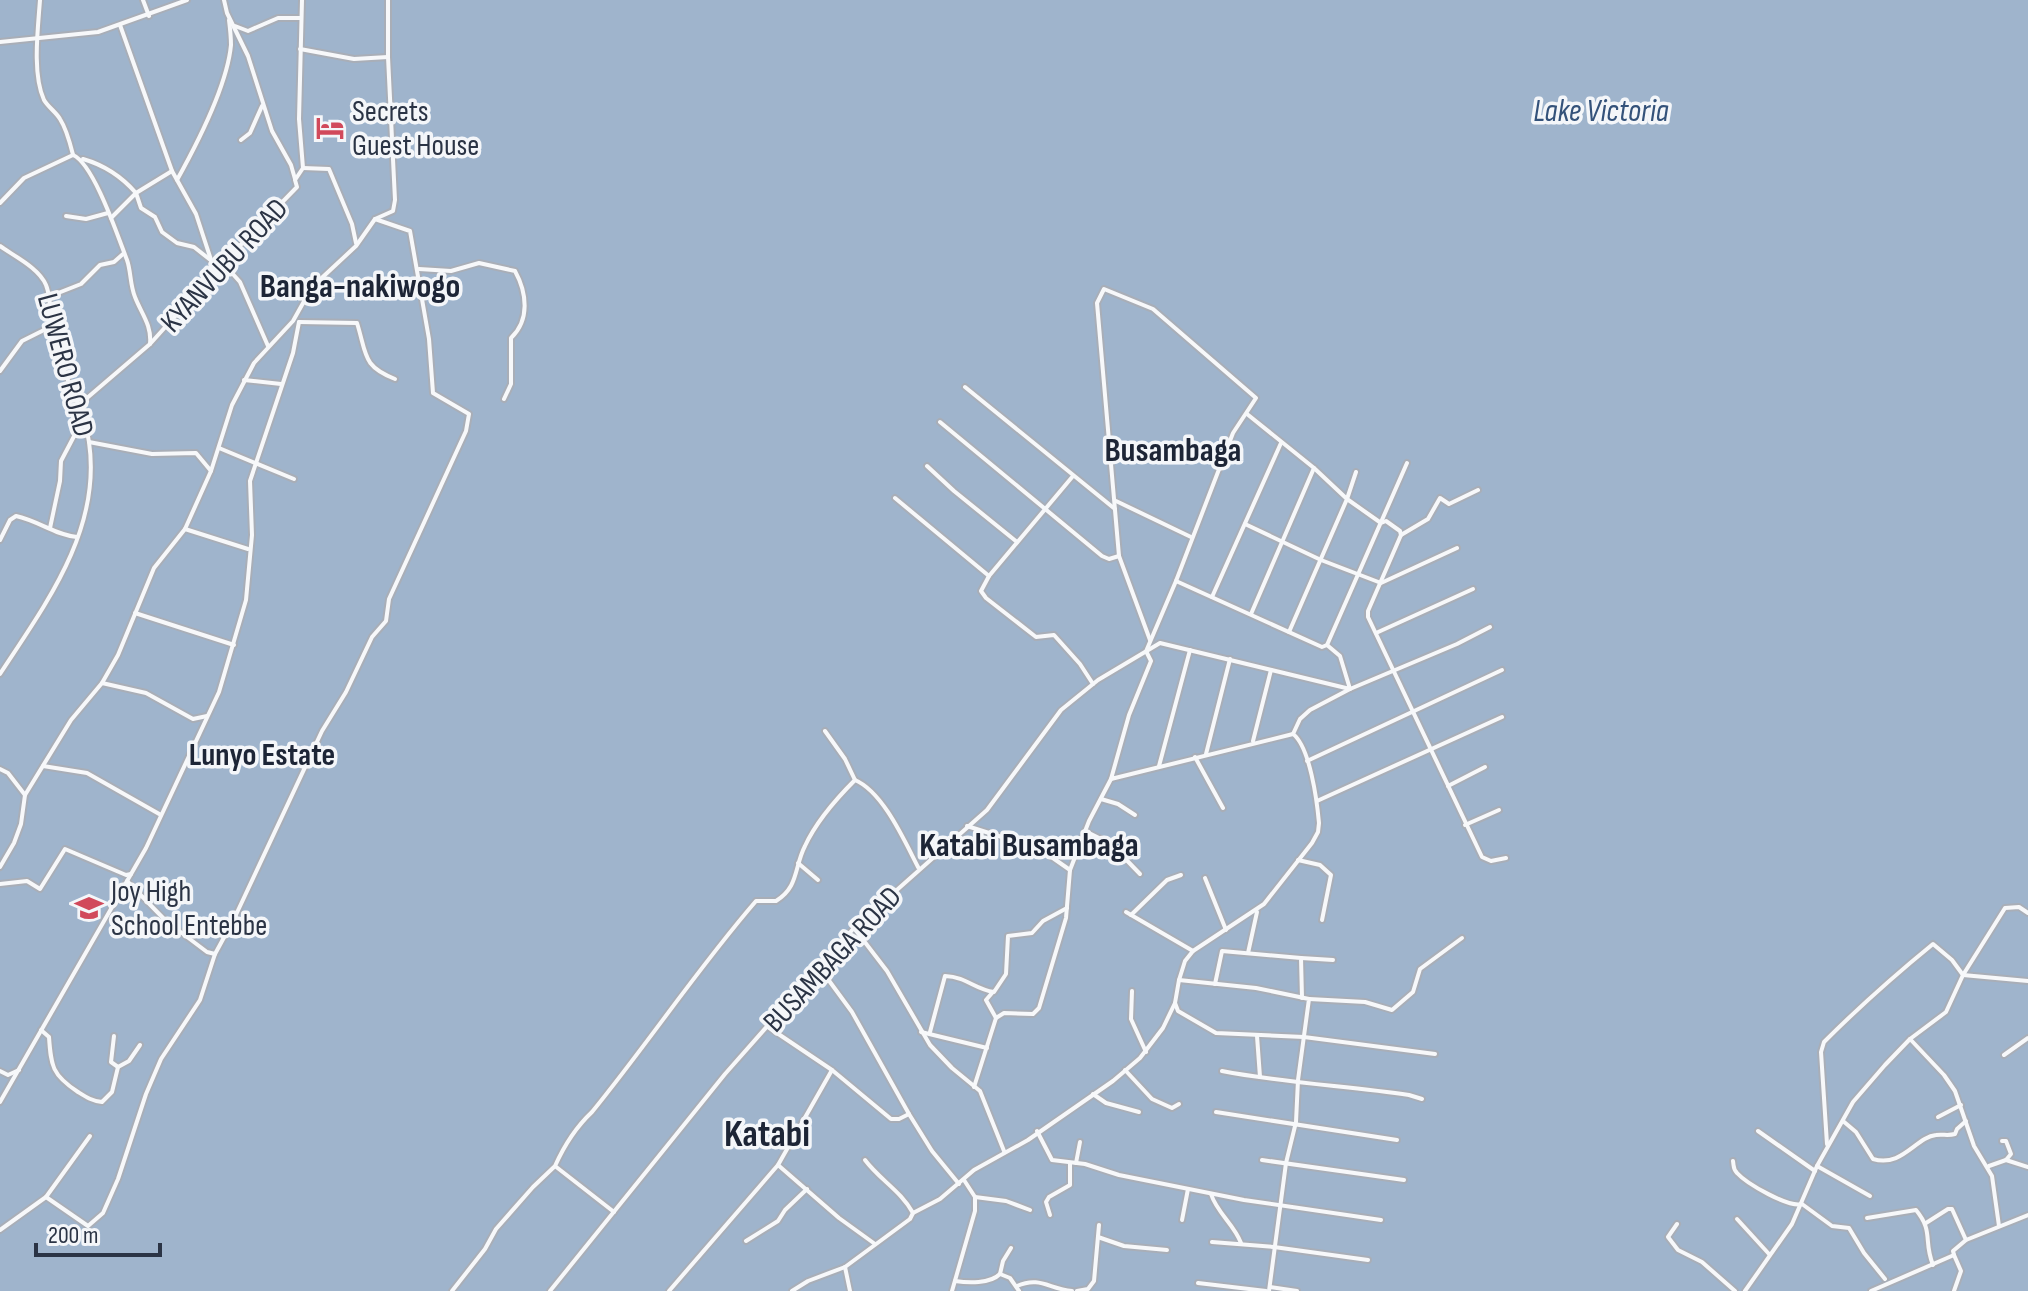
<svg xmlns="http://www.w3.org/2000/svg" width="2028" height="1291" font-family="'Sofia Sans Condensed',sans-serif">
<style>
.water{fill:#9fb4cc}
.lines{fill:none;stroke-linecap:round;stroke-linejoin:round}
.minor-casing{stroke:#a9aeb7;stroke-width:8}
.minor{stroke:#f7f8fa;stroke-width:4}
.labels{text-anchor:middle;stroke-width:7;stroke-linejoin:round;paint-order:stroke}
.poi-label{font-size:30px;fill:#2b3445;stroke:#f4f6f9;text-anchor:start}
.street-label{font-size:30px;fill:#2b3445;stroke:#f4f6f9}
.water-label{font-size:32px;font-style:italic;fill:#34527a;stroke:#f4f6f9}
.neighbourhood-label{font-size:32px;font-weight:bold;fill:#1d2536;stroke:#f4f6f9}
.quarter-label{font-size:34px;font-weight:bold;fill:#1d2536;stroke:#f4f6f9}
.district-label{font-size:38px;font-weight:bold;fill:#1d2536;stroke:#f4f6f9}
</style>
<rect width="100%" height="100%" fill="#e4e7ec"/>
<rect class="water" x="0" y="0" width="2028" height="1291"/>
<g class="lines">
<defs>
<g id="minor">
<path d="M143,0L149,16"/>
<path d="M224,0L227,13L248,56L272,131L291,165L295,179"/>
<path d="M120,25L172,171L196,214L215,272"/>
<path d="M235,26L248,31L278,18H300"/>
<path d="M0,42L98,32L187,0"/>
<path d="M300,49L354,59L388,57"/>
<path d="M241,140L250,133L262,106"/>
<path d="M73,155C94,164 118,237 127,260C131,271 130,285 135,297C141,313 152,325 150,344"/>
<path d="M83,159C104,165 122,177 136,193L111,218"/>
<path d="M303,168L329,169L352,224L356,243"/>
<path d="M172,171L136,193L141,208L155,217L162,232L177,243L194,247L213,262"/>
<path d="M177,180C197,144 227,87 231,45C231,37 230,28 229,20"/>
<path d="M0,203L24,178L73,155C70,143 67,130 60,119C56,112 48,107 44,100C32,74 38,28 40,0"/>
<path d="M66,216L86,219L108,213"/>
<path d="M0,246C14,256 39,268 46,285C53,302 49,330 56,351C67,382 84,409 89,442C102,530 45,605 0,674"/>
<path d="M223,263L240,282L268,346"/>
<path d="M419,269L451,271L479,263L515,271C527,293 530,320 511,338V384L504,399"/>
<path d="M48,297L81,284L100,265L114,262L123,254"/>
<path d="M299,322L357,323C367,355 362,366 395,379"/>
<path d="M0,371L22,341L50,327"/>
<path d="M244,380L281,384"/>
<path d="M965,387L1115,509"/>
<path d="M80,404L150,344L223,263L297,187L295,180L303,168L299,119L302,0"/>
<path d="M1247,414L1314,468L1347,499L1289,632"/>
<path d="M940,422L1102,556L1109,559L1119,556"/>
<path d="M89,442L152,454L196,453L211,471"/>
<path d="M219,448L294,479"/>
<path d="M927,466L954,491L1017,542"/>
<path d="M1356,472L1347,499L1381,523L1386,521L1400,531L1401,535L1368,611V617L1482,857L1491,861L1506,858"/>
<path d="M1073,476L989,576L981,591L986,598L1036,637L1054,635L1080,664L1093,684"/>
<path d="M895,498L989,576"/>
<path d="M1116,501L1191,537"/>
<path d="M1245,524L1321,560L1381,583L1457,548"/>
<path d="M50,528L60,481L61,461L82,421"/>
<path d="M185,529L248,549"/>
<path d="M1401,535L1428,519L1440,498L1449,504L1478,490"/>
<path d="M0,540L10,520L16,516C39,521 55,535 77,537"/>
<path d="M1212,597L1281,443"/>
<path d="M135,613L234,645"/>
<path d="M1251,614L1314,468"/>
<path d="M1376,633L1473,589"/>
<path d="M1150,640L1119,556L1097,303L1104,289L1153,309L1256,398L1233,433L1176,581"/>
<path d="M1147,649L1176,581L1322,647L1327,645L1407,463"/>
<path d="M1146,651L1151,661L1129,715L1111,779L1293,734C1310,747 1317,801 1319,823L1318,832L1312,843L1264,904L1193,951L1185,961L1179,980"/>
<path d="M102,683L146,693L193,719L207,716"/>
<path d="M825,731L845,759L855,780"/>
<path d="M1293,734L1300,719L1310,710L1350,689L1457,644L1490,627"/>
<path d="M1253,741L1271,670"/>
<path d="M1206,754L1230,659"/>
<path d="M1195,757L1223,808"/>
<path d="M1307,761L1502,670"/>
<path d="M43,766L87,773L161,815"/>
<path d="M1159,766L1190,650"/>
<path d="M0,769L8,773L25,795"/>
<path d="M1448,786L1485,767"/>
<path d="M1101,799L1118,804L1135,815"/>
<path d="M1317,801L1502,717"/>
<path d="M1465,825L1499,810"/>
<path d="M967,826L1040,849L1070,870"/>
<path d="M1085,831L1111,844L1140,874"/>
<path d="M1298,860L1320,865L1331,875L1322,920"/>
<path d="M798,863L818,880"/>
<path d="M0,867L14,843L21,824L25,795L71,720L102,683L118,655L154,568L185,529L211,471L232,405L254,363L293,321L312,287L356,246L375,219L393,211L395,200L388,57V0"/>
<path d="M1205,878L1226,930"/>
<path d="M127,881L166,921L207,952L215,954"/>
<path d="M0,884L27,881L40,889L65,849L126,875L131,874"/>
<path d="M1126,912L1193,951"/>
<path d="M1131,915L1167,880L1181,875"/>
<path d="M854,928L887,971L930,1045L952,1068L980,1091L1004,1151"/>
<path d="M1248,953L1257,912"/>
<path d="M1301,958L1333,960"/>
<path d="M819,967L852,1012L909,1114"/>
<path d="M1215,984L1222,951L1301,958L1302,998"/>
<path d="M1132,991L1131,1019L1146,1052"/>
<path d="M992,993L986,1000L996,1018"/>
<path d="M1309,999L1365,1002L1392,1010L1413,992L1420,969L1462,938"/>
<path d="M1175,1003L1178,1011L1216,1033L1304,1037L1435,1054"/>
<path d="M768,1027L832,1070L891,1119H899L909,1114L932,1151L959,1184"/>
<path d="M41,1030L49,1037C51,1066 52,1075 78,1092C86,1097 92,1101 102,1102L112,1092L118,1067L129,1061L140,1045"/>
<path d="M921,1032L987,1048"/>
<path d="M930,1032L945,976C967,977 974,989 994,992L1006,974L1008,936L1032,933L1043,921L1067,908"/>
<path d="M114,1036L111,1062L118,1067"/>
<path d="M1257,1036L1260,1077"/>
<path d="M1910,1039L1944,1075L1955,1091L1974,1146L1992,1176L1999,1226"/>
<path d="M2004,1055L2028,1038"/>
<path d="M1125,1070L1152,1099L1172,1108L1179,1104"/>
<path d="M0,1071L8,1075L19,1070"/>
<path d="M1222,1071C1284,1083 1347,1086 1409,1095L1422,1099"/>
<path d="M974,1087L996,1018L1004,1013L1033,1014L1039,1008L1066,918L1070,870L1089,821L1111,779"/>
<path d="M1093,1094L1106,1103L1139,1112"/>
<path d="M0,1102L146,848L219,692L246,600L252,535L250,481L293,353L299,322"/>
<path d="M1216,1112L1397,1140"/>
<path d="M1938,1117L1961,1105"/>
<path d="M1843,1121L1856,1132L1873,1159C1902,1168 1916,1137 1936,1135C1943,1134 1948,1136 1955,1134L1957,1129L1966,1121"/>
<path d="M1037,1131L1052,1160L1085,1164L1119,1175L1244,1200L1381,1220"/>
<path d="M1758,1131L1815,1171"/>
<path d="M2002,1141H2006L2011,1154L2006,1160"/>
<path d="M1827,1144L1821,1052L1824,1042C1859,1007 1895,975 1933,944L1952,960L1963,975L2028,981"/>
<path d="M865,1160C880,1180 901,1191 913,1213"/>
<path d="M1262,1160L1404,1180"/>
<path d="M1733,1161C1734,1167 1733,1169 1737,1173C1747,1184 1789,1208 1802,1204L1832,1226L1849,1228L1864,1253L1885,1279"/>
<path d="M1076,1163L1080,1142"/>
<path d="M778,1165L839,1218L875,1244"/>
<path d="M1817,1166L1870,1196"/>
<path d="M1989,1166L2006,1160L2028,1167"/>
<path d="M1211,1194C1217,1213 1234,1224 1241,1243"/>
<path d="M46,1197L90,1136"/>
<path d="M975,1197L1006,1201L1030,1210"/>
<path d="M614,1212L555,1166C564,1146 576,1127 592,1112C649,1042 698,968 756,901H776C799,887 794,867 805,846C816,822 836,799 855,780C883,792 904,840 918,867"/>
<path d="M1050,1215L1046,1202L1049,1197L1070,1185V1163"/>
<path d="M1867,1218L1916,1210C1934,1232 1923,1240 1933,1265"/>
<path d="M1737,1219L1769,1254"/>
<path d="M1182,1220L1188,1189"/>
<path d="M1926,1223L1948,1209H1952L1966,1240"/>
<path d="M1677,1224L1668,1237L1678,1250L1702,1262L1735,1291"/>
<path d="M0,1230L46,1197L88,1226L103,1213L118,1179L146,1094L161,1059L200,1000L215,954L234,919L322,731L346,692L372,637L386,621L389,599L466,431L469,414L433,393L429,339L410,231L375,219"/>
<path d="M1098,1237L1124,1246L1167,1250"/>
<path d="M746,1241L778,1221L785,1210L807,1189"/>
<path d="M1212,1242L1274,1247L1368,1260"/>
<path d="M1954,1255L1961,1271L1954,1291"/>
<path d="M845,1267L850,1291"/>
<path d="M1000,1274L1003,1261L1011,1248"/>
<path d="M955,1281C968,1283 990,1284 1000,1274L1010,1278L1019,1291"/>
<path d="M1198,1283L1266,1291"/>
<path d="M1017,1286C1040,1276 1049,1289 1072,1291"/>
<path d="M1270,1287L1297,1291"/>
<path d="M452,1291L485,1249L496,1229L533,1187L554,1167"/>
<path d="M550,1291L725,1074L854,928L987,810L1061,710L1098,680L1160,643L1350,689L1340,656L1327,645"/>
<path d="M669,1291L778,1165L832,1070"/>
<path d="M792,1291L808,1281L845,1267L910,1219L913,1213L940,1199L974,1170L1028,1140L1113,1081L1140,1058L1163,1028L1175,1003L1179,980L1256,988L1309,999L1298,1080L1296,1122L1286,1163L1269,1291"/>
<path d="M952,1291L975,1211V1197L964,1180"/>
<path d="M1077,1291L1088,1289L1094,1281L1099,1225"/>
<path d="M1745,1291L1792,1224L1817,1166L1853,1102L1885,1065L1910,1039L1946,1012L1963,975L2005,908L2019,907L2028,913"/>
<path d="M1871,1291L1954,1255L1953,1251L1966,1240L2028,1215"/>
</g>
</defs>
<use href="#minor" class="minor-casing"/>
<use href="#minor" class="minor"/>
</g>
<defs>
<symbol id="hotel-bare" viewBox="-9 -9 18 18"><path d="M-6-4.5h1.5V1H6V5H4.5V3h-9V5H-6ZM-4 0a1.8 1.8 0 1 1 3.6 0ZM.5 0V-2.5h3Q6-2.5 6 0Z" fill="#d1495b" stroke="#f4f6f9" stroke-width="2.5" paint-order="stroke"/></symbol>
<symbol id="school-bare" viewBox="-9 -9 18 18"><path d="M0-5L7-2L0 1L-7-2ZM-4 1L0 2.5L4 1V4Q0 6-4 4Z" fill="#d1495b" stroke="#f4f6f9" stroke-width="2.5" paint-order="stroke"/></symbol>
</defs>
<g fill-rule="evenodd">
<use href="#hotel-bare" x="310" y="108" width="40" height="40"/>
<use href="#school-bare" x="69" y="888" width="40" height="40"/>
</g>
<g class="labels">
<g class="poi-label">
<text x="352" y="121">Secrets<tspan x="352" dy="34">Guest House</tspan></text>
<text x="111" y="901">Joy High<tspan x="111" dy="34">School Entebbe</tspan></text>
</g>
<g class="street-label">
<text transform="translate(224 265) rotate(-47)" y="10">KYANVUBU ROAD</text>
<text transform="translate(66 365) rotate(75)" y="10">LUWERO ROAD</text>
<text transform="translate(832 959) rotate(-47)" y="10">BUSAMBAGA ROAD</text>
</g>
<g class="water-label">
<text x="1601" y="121">Lake Victoria</text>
</g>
<g class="neighbourhood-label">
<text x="262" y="765">Lunyo Estate</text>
</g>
<g class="quarter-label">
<text x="360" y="297">Banga-nakiwogo</text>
<text x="1173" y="461">Busambaga</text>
<text x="1029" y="856">Katabi Busambaga</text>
</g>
<g class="district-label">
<text x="767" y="1146">Katabi</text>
</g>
</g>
<path d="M36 1243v12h124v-12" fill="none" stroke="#2b3445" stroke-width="4"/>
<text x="48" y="1243" font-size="24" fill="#2b3445" stroke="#f4f6f9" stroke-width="6" paint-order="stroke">200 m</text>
</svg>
